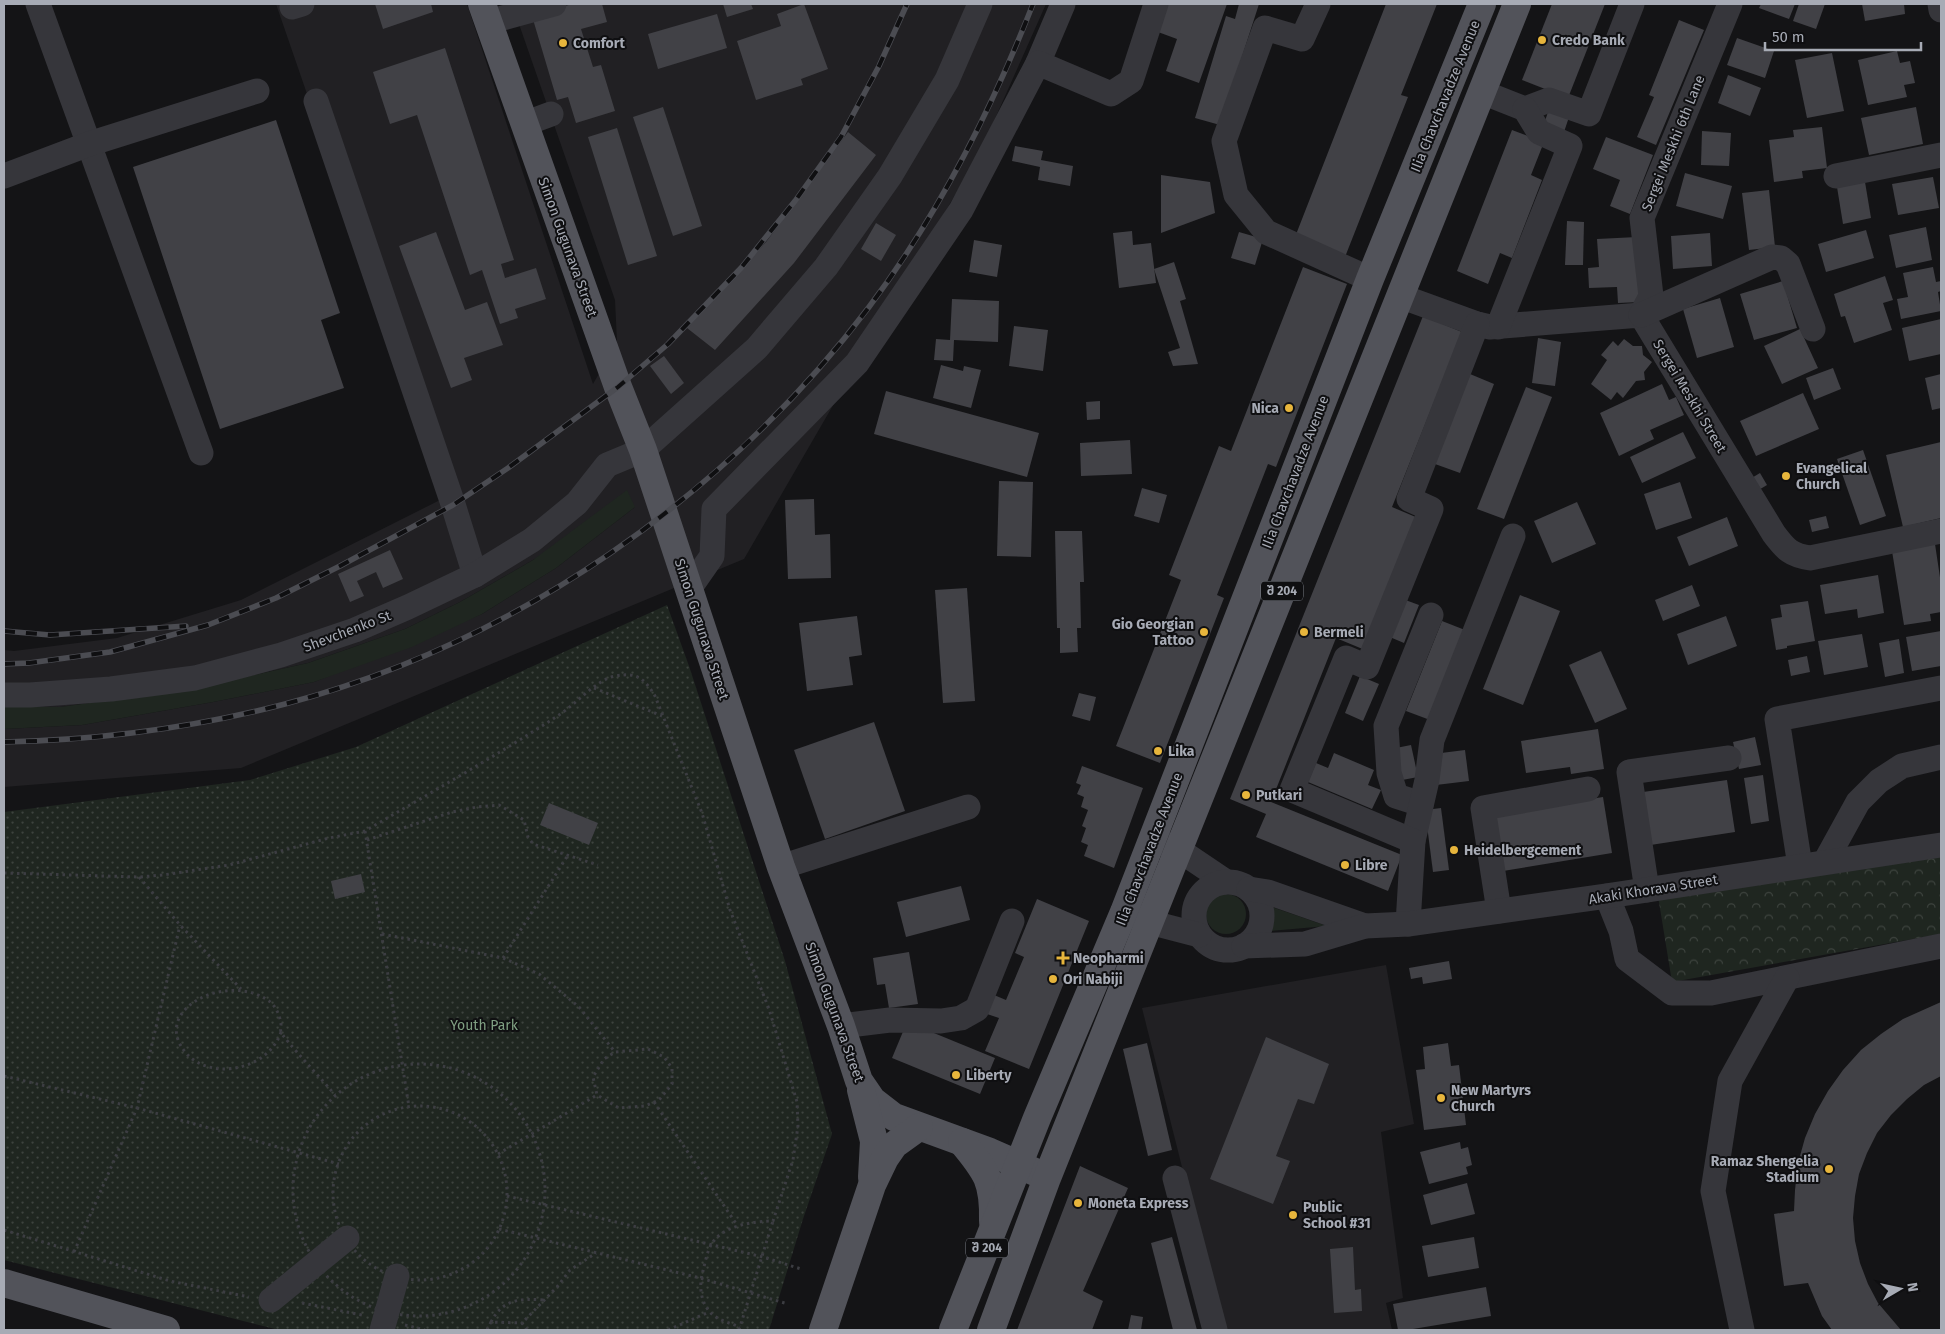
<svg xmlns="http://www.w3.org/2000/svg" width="1945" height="1334" font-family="'Fira Sans','Noto Sans Georgian',sans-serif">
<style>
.built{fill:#212023}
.grass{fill:#1f2620}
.forest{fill:url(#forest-crowns)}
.park{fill:url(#park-dots)}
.building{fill:#414146}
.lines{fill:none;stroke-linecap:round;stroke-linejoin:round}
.path{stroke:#3c3d42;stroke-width:3;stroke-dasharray:2.5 4;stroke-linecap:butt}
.minor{stroke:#36363b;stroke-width:25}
.major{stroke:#52535a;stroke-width:28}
.rail-casing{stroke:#4b4c52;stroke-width:5.5}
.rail{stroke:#0f0f11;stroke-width:4;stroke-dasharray:11;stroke-linecap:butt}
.poi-dot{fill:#e7b53c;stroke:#0f0f11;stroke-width:2}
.labels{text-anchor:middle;stroke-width:4;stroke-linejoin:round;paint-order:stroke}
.shield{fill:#0f0f11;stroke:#797c84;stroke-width:1}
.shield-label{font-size:12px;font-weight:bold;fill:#a7abb5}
.poi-label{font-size:14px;font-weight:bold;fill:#a7abb5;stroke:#0f0f11;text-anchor:start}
.street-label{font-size:14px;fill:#a7abb5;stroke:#0f0f11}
.park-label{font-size:14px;fill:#7f9f82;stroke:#0f0f11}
</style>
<defs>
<pattern id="forest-crowns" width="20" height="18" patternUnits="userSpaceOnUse" patternTransform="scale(1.25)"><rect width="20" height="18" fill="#1f2620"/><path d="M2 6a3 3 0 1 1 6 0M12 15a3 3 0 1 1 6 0" fill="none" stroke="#3d433e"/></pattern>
<pattern id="park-dots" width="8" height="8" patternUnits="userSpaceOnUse" patternTransform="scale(1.25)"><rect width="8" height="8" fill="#1f2620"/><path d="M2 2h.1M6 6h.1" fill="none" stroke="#3d433e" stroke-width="1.8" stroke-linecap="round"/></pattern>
</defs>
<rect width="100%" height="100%" fill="#141416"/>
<g class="built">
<path d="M276,4H467L593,384L617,342L615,300L512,4H1046L981,150L744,559L241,768L4,787V729L82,725L213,702L314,682L482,614L556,568L635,507L533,560L460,602L405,629L308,663L191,689L60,707L4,706V650L14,651L117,638L241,600L446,497Z"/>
<path d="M1386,965L1414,1124L1381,1132L1403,1298L1386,1303L1392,1330H1223L1142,1008Z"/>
</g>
<g class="grass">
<path d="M627,490L635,507L556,568L482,614L412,647L314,682L213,702L82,725L4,729V706L60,707L191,689L308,663L405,629L460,602L533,560Z"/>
<circle cx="1226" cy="914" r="20"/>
<path d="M1272,907L1327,926L1269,931L1274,915Z"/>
</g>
<path class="forest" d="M1941,845V934L1672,982L1658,896Z"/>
<path class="park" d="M667,605L689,666L785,961L832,1134L803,1219L769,1330H279L4,1260V812L250,780L356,747Z"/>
<g class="building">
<path d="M375,4H431L433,12L383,29Z"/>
<path d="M572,4H602L607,22L581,29L593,67L601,65L615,111L576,123L568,97L557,100L532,16Z"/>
<path d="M723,4H751L753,9L727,17Z"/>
<path d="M804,4L828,69L801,79L803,85L756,100L737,41L781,26L777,14Z"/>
<path d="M1167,4H1227L1199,83L1166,71L1177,39L1158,32Z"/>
<path d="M1239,4H1259L1220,125L1195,118L1226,16L1235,19Z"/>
<path d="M1386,4H1437L1401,95L1408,97L1345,257L1295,237Z"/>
<path d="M1552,4H1605L1568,98L1522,80Z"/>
<path d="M1761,4H1795L1789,19L1759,8Z"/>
<path d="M1799,4H1825L1816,29L1793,21Z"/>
<path d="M1862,4H1904L1905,14L1865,21Z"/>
<path d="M717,14L727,48L658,69L648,34Z"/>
<path d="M1679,20L1704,30L1656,145L1637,137L1654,97L1649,95Z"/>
<path d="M1737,38L1774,51L1765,78L1727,65Z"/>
<path d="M445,48L514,260L501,264L505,278L536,268L546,299L515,309L518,318L500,324L482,270L470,275L417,115L390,124L373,72Z"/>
<path d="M1897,51L1900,63L1910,61L1915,83L1904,85L1907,97L1868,105L1858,60Z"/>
<path d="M1832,53L1844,111L1807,118L1795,60Z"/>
<path d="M1728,75L1761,88L1750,116L1718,103Z"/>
<path d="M663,107L702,226L673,236L633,117Z"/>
<path d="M1916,107L1923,144L1869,155L1861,118Z"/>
<path d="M1549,109L1569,117L1564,132L1544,124Z"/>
<path d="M276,120L340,313L321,320L344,388L220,429L133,167Z"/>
<path d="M1822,127L1827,168L1802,171L1803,178L1774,182L1769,140L1794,137L1793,130Z"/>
<path d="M617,128L657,256L628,265L588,137Z"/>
<path d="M1512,130L1544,142L1531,175L1542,180L1512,258L1500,253L1488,284L1457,271Z"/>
<path d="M1702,131L1731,133L1729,166L1701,165Z"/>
<path d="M848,132L876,155L794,263L715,350L687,328L766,242Z"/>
<path d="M1606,137L1653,155L1630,214L1610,206L1620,180L1593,169Z"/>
<path d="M1015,146L1043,151L1041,160L1073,166L1070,186L1038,180L1040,167L1012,161Z"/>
<path d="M1685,173L1732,186L1723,219L1676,206Z"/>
<path d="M1161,175L1210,182L1215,213L1161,233Z"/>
<path d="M1933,177L1939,208L1898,215L1892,184Z"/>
<path d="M1865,182L1871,218L1843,224L1837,187Z"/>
<path d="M1769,190L1775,247L1749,250L1742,193Z"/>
<path d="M1567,221L1584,222L1583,265H1565Z"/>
<path d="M876,223L896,235L881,261L861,249Z"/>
<path d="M1926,227L1932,260L1896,268L1889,235Z"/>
<path d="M1866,230L1874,258L1826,272L1818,244Z"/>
<path d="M1132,231L1133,245L1151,243L1156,283L1119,288L1113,233Z"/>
<path d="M436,232L465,310L487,302L503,345L464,358L472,380L451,388L399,246Z"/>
<path d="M1239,232L1263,239L1255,265L1231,258Z"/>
<path d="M1710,233L1712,266L1673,269L1671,236Z"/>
<path d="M1637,237L1640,302L1618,303L1617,287L1589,288L1588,268L1599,267L1597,239Z"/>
<path d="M974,240L1002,245L997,277L969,272Z"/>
<path d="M1174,262L1186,299L1180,301L1198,364L1173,366L1168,352L1180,348L1154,269Z"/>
<path d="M1303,267L1347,284L1276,467L1268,464L1217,595L1224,598L1160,763L1116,746L1181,580L1169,575L1219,446L1231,451Z"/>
<path d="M1933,267L1936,282L1941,281V291L1938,292L1941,311L1901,319L1897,299L1908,297L1903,273Z"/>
<path d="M1885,276L1893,300L1883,303L1892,330L1854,343L1845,316L1841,317L1834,294Z"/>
<path d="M1783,281L1797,328L1754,340L1740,294Z"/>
<path d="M1720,298L1734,347L1697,358L1683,309Z"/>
<path d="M952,299L999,301L998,342L954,340L953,361L934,360L936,339L950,340Z"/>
<path d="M1423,316L1462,332L1392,507L1418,518L1365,650L1336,638L1271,802L1402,855L1388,891L1256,837L1266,814L1230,799Z"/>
<path d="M1941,319V354L1909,361L1902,328Z"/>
<path d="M1014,326L1048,330L1043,371L1009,366Z"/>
<path d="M1800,329L1818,368L1782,384L1764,346Z"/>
<path d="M1538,338L1561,342L1555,386L1532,383Z"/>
<path d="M1624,339L1633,346H1642L1643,355L1652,362L1644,372L1645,380L1636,381L1623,398L1617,392L1611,400L1591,384L1607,360L1601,355L1613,341L1618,346Z"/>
<path d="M664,356L684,383L671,394L650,366Z"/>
<path d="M941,365L963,371L964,366L981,370L971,408L933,398Z"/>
<path d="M1833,368L1841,389L1814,400L1806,378Z"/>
<path d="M1470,374L1494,384L1460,473L1435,464Z"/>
<path d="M1941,374V408L1932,410L1925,378Z"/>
<path d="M1662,384L1669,400L1676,397L1684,415L1650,430L1654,439L1619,456L1600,413Z"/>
<path d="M1526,387L1552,397L1504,519L1477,509Z"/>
<path d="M886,391L1039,433L1027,477L874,434Z"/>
<path d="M1803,393L1819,429L1756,456L1740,421Z"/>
<path d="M1100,401V419L1087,420L1086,402Z"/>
<path d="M1683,432L1696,458L1642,483L1630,457Z"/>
<path d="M1130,440L1132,474L1081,476L1080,443Z"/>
<path d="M1941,442V518L1903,527L1886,455Z"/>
<path d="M1863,450L1886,516L1860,525L1837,459Z"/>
<path d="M1760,473L1767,485L1757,491L1750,479Z"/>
<path d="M999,481L1033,482L1031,557L997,556Z"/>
<path d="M1680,482L1692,518L1656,530L1644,494Z"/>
<path d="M1142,488L1167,495L1159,523L1134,516Z"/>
<path d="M814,499L815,535L830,534L831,578L788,579L785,500Z"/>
<path d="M1577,502L1596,544L1552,563L1534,521Z"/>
<path d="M1826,516L1829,528L1812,532L1809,520Z"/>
<path d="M1727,517L1738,546L1689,566L1677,537Z"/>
<path d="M1055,531H1082L1084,582H1080L1081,628H1077L1078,652L1060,653V628H1057Z"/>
<path d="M1935,544L1941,584V612L1930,614L1931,621L1904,625L1892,551Z"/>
<path d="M390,550L403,579L383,588L376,572L357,581L364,596L350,602L338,574Z"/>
<path d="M1878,575L1884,613L1858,618L1857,609L1825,614L1820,585Z"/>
<path d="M1692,585L1700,606L1663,621L1655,600Z"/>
<path d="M967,588L975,701L943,703L935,590Z"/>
<path d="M1520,595L1560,611L1523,705L1483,689Z"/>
<path d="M1400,598L1419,605L1404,643L1385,635Z"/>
<path d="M1808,601L1815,641L1787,646V648L1776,650L1771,619L1782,617L1780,605Z"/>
<path d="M857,616L862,655L849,657L853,685L807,691L799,623Z"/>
<path d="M1726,616L1737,646L1688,665L1677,634Z"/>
<path d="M1442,621L1465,630L1430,720L1406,711Z"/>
<path d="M1941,631V666L1912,671L1906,637Z"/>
<path d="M1862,634L1868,667L1824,675L1818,641Z"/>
<path d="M1899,639L1904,673L1885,677L1879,643Z"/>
<path d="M1601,651L1627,709L1595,723L1569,665Z"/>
<path d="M1807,656L1810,672L1791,676L1788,660Z"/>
<path d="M1360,676L1379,684L1363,721L1345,713Z"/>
<path d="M1079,693L1096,697L1090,721L1072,716Z"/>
<path d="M874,722L905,811L825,839L794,750Z"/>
<path d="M1598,729L1604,769L1571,774L1570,767L1526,773L1521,741Z"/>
<path d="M1755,737L1761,765L1739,769L1733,742Z"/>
<path d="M1411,745L1418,777L1397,781L1391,749Z"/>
<path d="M1465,750L1469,781L1436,785L1433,754Z"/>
<path d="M1334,753L1374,770L1368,785L1381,790L1372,809L1308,782L1316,763L1328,768Z"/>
<path d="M1082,766L1143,788L1114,868L1084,856L1088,845L1081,842L1086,828L1082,826L1088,810L1081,807L1084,797L1077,794L1081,785L1076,783Z"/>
<path d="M1763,775L1769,821L1751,824L1744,778Z"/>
<path d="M1727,780L1735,832L1644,846L1636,793Z"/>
<path d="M1603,797L1612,853L1497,872L1488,816Z"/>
<path d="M549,803L598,823L589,845L540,825Z"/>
<path d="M1441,808L1449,870L1433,872L1425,810Z"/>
<path d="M361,874L365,892L335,899L331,881Z"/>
<path d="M961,886L970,920L906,937L897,902Z"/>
<path d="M1037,899L1089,921L1029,1069L985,1051L999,1018L987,1014L994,995L1006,1000L1024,957L1015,953Z"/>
<path d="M909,952L918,1004L889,1008L885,984L877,985L873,958Z"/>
<path d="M1449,961L1452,979L1423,984L1422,977L1411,979L1409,968Z"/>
<path d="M1941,1002V1076L1924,1085L1907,1099L1891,1115L1877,1133L1867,1153L1859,1174L1855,1196L1853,1218L1855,1241L1860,1263L1868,1284L1878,1303L1901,1330H1832L1822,1316L1808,1283L1784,1286L1774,1214L1794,1211L1795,1190L1798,1163L1805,1138L1815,1114L1828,1091L1843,1070L1861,1050L1881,1034L1903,1019Z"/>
<path d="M907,1022L995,1058L980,1094L892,1058Z"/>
<path d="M1266,1037L1329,1064L1314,1104L1298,1099L1276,1156L1290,1161L1273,1204L1210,1179Z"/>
<path d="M1147,1043L1172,1150L1148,1156L1123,1049Z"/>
<path d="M1448,1043L1451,1066L1459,1065L1466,1125L1424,1130L1416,1070L1425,1069L1423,1047Z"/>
<path d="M1460,1142L1461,1149L1468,1147L1472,1165L1466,1167L1468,1174L1429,1184L1420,1152Z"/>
<path d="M1080,1166L1128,1188L1083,1291L1103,1301L1092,1330H1017Z"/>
<path d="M1467,1183L1475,1214L1431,1225L1423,1195Z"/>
<path d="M1172,1237L1197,1330H1173L1151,1243Z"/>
<path d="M1474,1237L1479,1268L1428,1277L1422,1246Z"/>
<path d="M1353,1247L1355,1290L1361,1289L1362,1311L1334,1313L1330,1249Z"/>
<path d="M1486,1287L1491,1316L1407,1330H1398L1393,1304Z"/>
<path d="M1131,1315L1143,1317L1141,1330H1128Z"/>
</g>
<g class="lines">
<g class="path">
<path d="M594,688L662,716"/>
<path d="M365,831L409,1107"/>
<path d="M367,840L452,812L477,807L499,805L524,820L528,837L533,844L598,865"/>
<path d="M4,873L139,877L163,875L229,865L329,838L365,831C430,793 496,756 559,715C576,704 596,680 615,676C637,672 644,678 655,696L702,813L730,910L769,1009L797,1102L798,1126L793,1160L773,1221C753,1221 721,1226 711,1245C707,1252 705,1263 703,1271C699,1284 700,1300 709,1311C716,1320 730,1323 740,1327"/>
<path d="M139,877L180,925L241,989"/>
<path d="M382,934L503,958L539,974L579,1007L615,1052"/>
<path d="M503,958L568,855"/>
<path d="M281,1032C273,1056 248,1069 224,1069C211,1069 195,1064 186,1053C149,1010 227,971 269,1001C276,1006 280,1016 281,1024C281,1027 280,1029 281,1032C282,1037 328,1086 335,1095"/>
<path d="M648,1049L664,1057L672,1068V1084L659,1100L645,1106L619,1108L597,1095L593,1077L604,1059L615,1052Z"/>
<circle cx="419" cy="1190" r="126"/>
<path d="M4,1076L137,1108L339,1164"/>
<path d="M654,1102L737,1225"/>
<circle cx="420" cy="1193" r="87"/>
<path d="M498,1154L597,1095"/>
<path d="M507,1196L763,1257L801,1269"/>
<path d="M499,1229L700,1278L788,1304"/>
<path d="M4,1230L170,1281L249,1297"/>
<path d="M74,1252L137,1108L180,925"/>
<path d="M302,1303L362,1315"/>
<path d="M491,1322C502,1300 519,1298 543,1300"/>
<path d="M405,1325L425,1330"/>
<path d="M487,1330L491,1322L522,1323"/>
<path d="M527,1330L522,1323L557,1287L570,1270L596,1253"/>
<path d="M668,1330L709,1312"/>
<path d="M739,1330L773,1221"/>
</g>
<g class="minor">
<path d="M38,4L201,453"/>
<path d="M1318,4L1302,39L1265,28L1224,141L1236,195L1266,232L1370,279"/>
<path d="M1940,4L1941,10"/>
<path d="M292,7L302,4"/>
<path d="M488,22L554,4"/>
<path d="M1038,63L1063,4"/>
<path d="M1482,92L1525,109L1549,100L1589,114L1632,4"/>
<path d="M316,101L452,501L475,575"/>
<path d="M524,124L551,114"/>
<path d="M4,176L89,144L257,91"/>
<path d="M1836,176L1941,155"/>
<path d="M1400,296L1477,324L1490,327L1641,315L1774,534C1786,550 1791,555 1810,558L1941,531"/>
<path d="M1641,315L1651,296L1642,218L1730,4"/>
<path d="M1641,315L1772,257L1781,258L1788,264L1813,329"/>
<path d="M1498,327L1570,146L1539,132L1525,109"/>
<path d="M689,589L712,556L714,509L857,363L961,210L1038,63L1111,94L1131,81L1156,4"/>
<path d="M4,695H30L111,689L195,678L281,655L355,630L408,607L475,575L532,540L577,503L607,465L643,450L757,348L826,267L890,176L947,80L980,4"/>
<path d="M1421,804L1396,796L1389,773L1386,726L1431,615"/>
<path d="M1153,839L1179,850L1225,881"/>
<path d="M1413,841L1427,780L1432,740L1513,536"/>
<path d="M1825,862L1858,802L1879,781L1902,766L1941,757"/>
<path d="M1800,866L1777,719L1941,688"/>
<path d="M781,867L968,807"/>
<circle cx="1228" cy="916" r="34"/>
<path d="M1249,889L1268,892L1365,926"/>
<path d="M1647,890L1629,772L1729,758"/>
<path d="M1607,896L1621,931L1627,959L1672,993H1711L1941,946"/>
<path d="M1499,911L1483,808L1588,789"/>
<path d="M1131,915L1149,922L1199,935"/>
<path d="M1408,924L1413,841L1292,790L1346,658L1367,667L1431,509L1409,499L1477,324"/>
<path d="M1244,946L1305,944L1365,926L1408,924L1607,896L1941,845"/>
<path d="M841,1026L890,1020L941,1021L961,1018L977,1009L1012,921"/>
<path d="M1175,1178L1215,1330"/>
<path d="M271,1300L347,1238"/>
<path d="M382,1330L397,1276"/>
<path d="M1742,1330L1713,1191L1730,1081L1787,978"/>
</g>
<g class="major">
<path d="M482,4L618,387L643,450L781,867L841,1026L859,1081L872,1100L894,1117L990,1152L1035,1172"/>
<path d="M861,1090L874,1141L872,1177"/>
<path d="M962,1142C987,1172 994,1182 993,1221"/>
<path d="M4,1283L166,1330"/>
<path d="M823,1330L872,1185L885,1158L894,1145L919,1127"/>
<path d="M953,1330L1037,1118L1124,912L1370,279L1482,4"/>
<path d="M991,1330L1047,1178L1517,4"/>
</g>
<defs>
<g id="rail">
<path d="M4,631L50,635L186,626"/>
<path d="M4,664L29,663L110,652L208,625L276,598L340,566L453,505L508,468L618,387L668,344L741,268L795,201L841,137L879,66L907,4"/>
<path d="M4,742C99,740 193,728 285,704C516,643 726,496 869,307C938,215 991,111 1033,4"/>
</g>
</defs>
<use href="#rail" class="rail-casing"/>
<use href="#rail" class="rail"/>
</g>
<g class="poi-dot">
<circle cx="1542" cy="40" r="5"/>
<circle cx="563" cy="43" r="5"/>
<circle cx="1289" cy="408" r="5"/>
<circle cx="1786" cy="476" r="5"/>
<circle cx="1204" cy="632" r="5"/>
<circle cx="1304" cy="632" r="5"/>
<circle cx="1158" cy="751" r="5"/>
<circle cx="1246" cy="795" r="5"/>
<circle cx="1454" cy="850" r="5"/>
<circle cx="1345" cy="865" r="5"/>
<path d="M1060.5 950.5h5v5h5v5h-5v5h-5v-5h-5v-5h5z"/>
<circle cx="1053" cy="979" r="5"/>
<circle cx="956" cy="1075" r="5"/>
<circle cx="1441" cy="1098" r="5"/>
<circle cx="1829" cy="1169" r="5"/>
<circle cx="1078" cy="1203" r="5"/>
<circle cx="1293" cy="1215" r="5"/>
</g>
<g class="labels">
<g class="shield">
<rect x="1261" y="581.5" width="42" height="19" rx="4"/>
<rect x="966" y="1238.5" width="42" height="19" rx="4"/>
</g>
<g class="shield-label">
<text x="1282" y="595">შ 204</text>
<text x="987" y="1252">შ 204</text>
</g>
<g class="poi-label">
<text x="1552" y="45">Credo Bank</text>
<text x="573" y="48">Comfort</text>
<text x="1279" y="413" text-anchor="end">Nica</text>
<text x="1796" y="473">Evangelical<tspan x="1796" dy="16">Church</tspan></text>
<text x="1194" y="629" text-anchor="end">Gio Georgian<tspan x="1194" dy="16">Tattoo</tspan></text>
<text x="1314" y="637">Bermeli</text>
<text x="1168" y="756">Lika</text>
<text x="1256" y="800">Putkari</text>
<text x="1464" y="855">Heidelbergcement</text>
<text x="1355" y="870">Libre</text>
<text x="1073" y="963">Neopharmi</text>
<text x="1063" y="984">Ori Nabiji</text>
<text x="966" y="1080">Liberty</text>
<text x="1451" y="1095">New Martyrs<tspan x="1451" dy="16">Church</tspan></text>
<text x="1819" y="1166" text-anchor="end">Ramaz Shengelia<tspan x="1819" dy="16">Stadium</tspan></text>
<text x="1088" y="1208">Moneta Express</text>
<text x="1303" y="1212">Public<tspan x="1303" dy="16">School #31</tspan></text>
</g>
<g class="street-label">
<text transform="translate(1445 96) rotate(-68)" y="5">Ilia Chavchavadze Avenue</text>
<text transform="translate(1673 143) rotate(-68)" y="5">Sergei Meskhi 6th Lane</text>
<text transform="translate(568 247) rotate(70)" y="5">Simon Gugunava Street</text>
<text transform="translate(1690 396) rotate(59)" y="5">Sergei Meskhi Street</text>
<text transform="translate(1295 472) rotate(-69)" y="5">Ilia Chavchavadze Avenue</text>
<text transform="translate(702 629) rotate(72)" y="5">Simon Gugunava Street</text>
<text transform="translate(347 631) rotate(-21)" y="5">Shevchenko St</text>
<text transform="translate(1149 849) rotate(-69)" y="5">Ilia Chavchavadze Avenue</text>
<text transform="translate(1653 889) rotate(-9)" y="5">Akaki Khorava Street</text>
<text transform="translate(835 1012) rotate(70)" y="5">Simon Gugunava Street</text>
</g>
<g class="park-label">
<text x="484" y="1030">Youth Park</text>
</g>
</g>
<rect width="1945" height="1334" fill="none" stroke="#a7abb5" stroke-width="10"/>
<g transform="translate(1900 1289) rotate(81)" stroke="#0f0f11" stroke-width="4" paint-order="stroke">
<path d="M0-4L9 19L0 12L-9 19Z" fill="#a7abb5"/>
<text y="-8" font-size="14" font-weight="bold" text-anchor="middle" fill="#a7abb5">N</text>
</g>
<path d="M1765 42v8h156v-8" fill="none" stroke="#a7abb5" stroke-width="2.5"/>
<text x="1772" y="42" font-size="15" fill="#a7abb5" stroke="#0f0f11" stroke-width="4" paint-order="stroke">50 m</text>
</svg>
